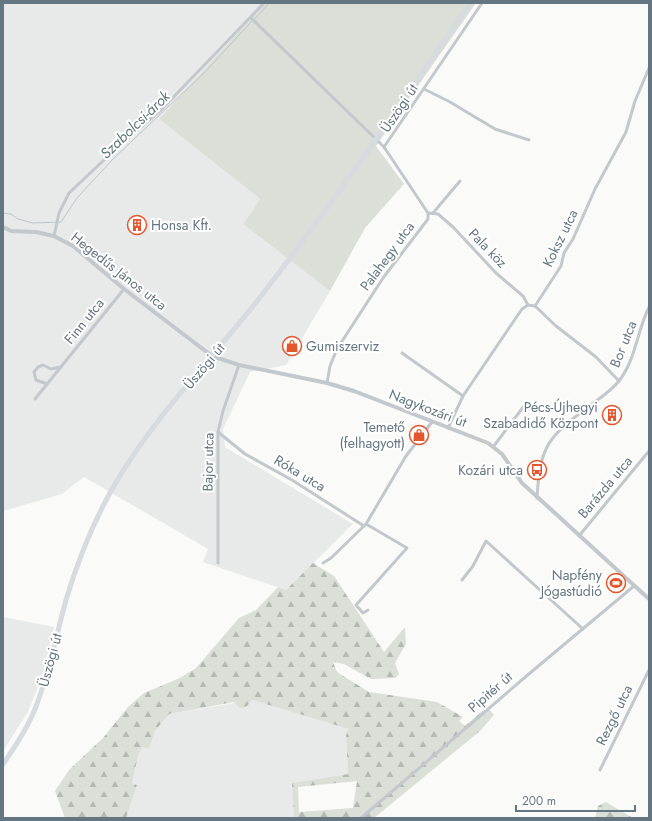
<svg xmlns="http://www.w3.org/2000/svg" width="652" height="821" font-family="Jost,sans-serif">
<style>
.built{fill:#e8e9e9}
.grass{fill:#dadfd7}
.forest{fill:url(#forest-firs);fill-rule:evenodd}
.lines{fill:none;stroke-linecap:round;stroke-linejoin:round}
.stream{stroke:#bbc7cb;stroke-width:1}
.minor{stroke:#c3c8cc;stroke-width:3}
.tertiary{stroke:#c3c8cc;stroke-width:4}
.primary{stroke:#d6dbdf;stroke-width:5}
.labels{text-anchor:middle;stroke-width:4;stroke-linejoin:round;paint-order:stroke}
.street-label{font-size:14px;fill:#657683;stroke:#fff}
.poi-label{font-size:14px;fill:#657683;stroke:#fff;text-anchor:end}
.water-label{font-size:15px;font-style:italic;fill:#60757c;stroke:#fff}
</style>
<defs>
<pattern id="forest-firs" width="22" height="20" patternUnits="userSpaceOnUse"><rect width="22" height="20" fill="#dadfd7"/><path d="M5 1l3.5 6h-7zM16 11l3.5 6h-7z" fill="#b4b9b4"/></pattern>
</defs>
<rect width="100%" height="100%" fill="#fafaf8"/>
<g class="built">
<path d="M3,3H265L159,119L260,199L243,224L330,291L286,365L250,372L223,429L225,447L353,524L286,590L203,562L208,549L84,477L62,494L3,511Z"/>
<path d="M3,617L54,627L42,677L28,712L3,751Z"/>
<path d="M252,700L350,729L346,735L348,774L293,783L294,818H126L137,785L132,783L138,756L142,746L149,749L155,731L169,714Z"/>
</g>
<path class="grass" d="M265,3H476L376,146L404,184L365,228L330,291L243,224L260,199L159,119Z"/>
<g class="forest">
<path d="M313,563L334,576L384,652L405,627L406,644L395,663L399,674L395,678L371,679L344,664L333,662L337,672L369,692L437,702L463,717L459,721L465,726L487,707L494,715L480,731L374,818H294L292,783L348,774L346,735L349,729L252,700L247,706L240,708L234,702L169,714L155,731L149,749L142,747L138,756L132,783L137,785L126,818H65L55,791L69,770L103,738L128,707L144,693L180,678L196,668L239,618L256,610L278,587L286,590ZM357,781L353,808L299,812L298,787Z"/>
<path d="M606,802L633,818H595L598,806Z"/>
</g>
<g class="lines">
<g class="stream">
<path d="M255,19L269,3"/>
<path d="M3,213L11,214L18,219L33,223L61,222L77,198L113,159L205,72L252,21"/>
</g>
<g class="minor">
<path d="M251,18L384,147L428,213V219L383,278L337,349L330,366L327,383"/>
<path d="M424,89L450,102L495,129L529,140"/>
<path d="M384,147L482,3"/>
<path d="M428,213L438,214L453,227L496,273L523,296L528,305"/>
<path d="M433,213L460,181"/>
<path d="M54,236L59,213L69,193L121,144L161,110L264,3"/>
<path d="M535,306L556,326L596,357L619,381"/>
<path d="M402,353L463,396"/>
<path d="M47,384L36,380L34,372L38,367L43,365L51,369L61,367"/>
<path d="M35,399L124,289"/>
<path d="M448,428L463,396L522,309L528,305L535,306L561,266L564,253L573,239L595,189L626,132L635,101L649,68"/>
<path d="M218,432L245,454L292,480L364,526"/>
<path d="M493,447L524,406"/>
<path d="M537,498C540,444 549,436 591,405C600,398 612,390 619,381C636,359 637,331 649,307"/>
<path d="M366,524L406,456L432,422"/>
<path d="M579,536L649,451"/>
<path d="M218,563V432L223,411L239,365"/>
<path d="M323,563L331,558L366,524L407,548L356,605L363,613L368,610"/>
<path d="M462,580L473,566L486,541L583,629"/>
<path d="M600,770L649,670"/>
<path d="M361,818L530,673L634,586"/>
</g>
<path class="tertiary" d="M3,227L11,231L36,232L54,236L73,246L124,289L212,356L239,365L327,383L354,391L488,443L502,454L522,483L649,599"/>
<path class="primary" d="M3,764C15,747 27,729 35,709C49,674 56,636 66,600C78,560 94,520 115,484C157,412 218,353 268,287C339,195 405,99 470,3"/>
</g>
<defs>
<symbol id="building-ring" viewBox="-11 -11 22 22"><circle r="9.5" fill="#fff" stroke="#e4572e" stroke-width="1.5"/><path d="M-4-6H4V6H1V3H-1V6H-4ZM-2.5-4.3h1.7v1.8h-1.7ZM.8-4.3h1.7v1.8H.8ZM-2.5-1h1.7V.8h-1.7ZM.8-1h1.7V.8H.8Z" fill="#e4572e"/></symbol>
<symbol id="shop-ring" viewBox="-11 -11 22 22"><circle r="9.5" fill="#fff" stroke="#e4572e" stroke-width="1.5"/><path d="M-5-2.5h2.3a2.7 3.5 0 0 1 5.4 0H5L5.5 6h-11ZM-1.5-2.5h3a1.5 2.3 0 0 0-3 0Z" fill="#e4572e"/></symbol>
<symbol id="bus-ring" viewBox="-11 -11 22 22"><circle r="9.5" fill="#fff" stroke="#e4572e" stroke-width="1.5"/><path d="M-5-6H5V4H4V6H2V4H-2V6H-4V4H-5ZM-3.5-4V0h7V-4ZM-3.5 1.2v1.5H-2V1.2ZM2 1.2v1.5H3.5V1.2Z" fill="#e4572e"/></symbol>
<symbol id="stadium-ring" viewBox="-11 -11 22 22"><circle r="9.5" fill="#fff" stroke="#e4572e" stroke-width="1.5"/><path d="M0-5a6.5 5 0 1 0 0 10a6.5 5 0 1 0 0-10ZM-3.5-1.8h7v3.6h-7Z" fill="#e4572e"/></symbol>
</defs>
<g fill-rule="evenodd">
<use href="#building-ring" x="126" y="214" width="22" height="22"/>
<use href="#shop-ring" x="281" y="335" width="22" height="22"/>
<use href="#building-ring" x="601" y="404" width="22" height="22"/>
<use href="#shop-ring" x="408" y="424" width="22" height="22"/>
<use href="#bus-ring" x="526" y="459" width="22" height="22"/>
<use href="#stadium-ring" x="605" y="572" width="22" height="22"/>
</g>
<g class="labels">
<g class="street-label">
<text transform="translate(399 108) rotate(-56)" y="5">Üszögi út</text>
<text transform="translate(560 238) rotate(-64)" y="5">Koksz utca</text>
<text transform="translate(488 248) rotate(46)" y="5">Pala köz</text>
<text transform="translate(387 256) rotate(-54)" y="5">Palahegy utca</text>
<text transform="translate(119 271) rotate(38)" y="5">Hegedűs János utca</text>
<text transform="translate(84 321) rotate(-51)" y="5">Finn utca</text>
<text transform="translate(623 344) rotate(-68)" y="5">Bor utca</text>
<text transform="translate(204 366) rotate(-50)" y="5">Üszögi út</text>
<text transform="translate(428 408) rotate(21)" y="5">Nagykozári út</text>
<text transform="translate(208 462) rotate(-89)" y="5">Bajor utca</text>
<text transform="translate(300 473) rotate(31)" y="5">Róka utca</text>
<text transform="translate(605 487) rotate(-50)" y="5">Barázda utca</text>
<text transform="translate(50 660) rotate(-75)" y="5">Üszögi út</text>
<text transform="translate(490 692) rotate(-41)" y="5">Pipitér út</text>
<text transform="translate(614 715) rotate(-64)" y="5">Rezgő utca</text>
</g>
<g class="poi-label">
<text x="151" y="230" text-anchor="start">Honsa Kft.</text>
<text x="306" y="351" text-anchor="start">Gumiszerviz</text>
<text x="598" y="412">Pécs-Újhegyi<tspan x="598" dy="16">Szabadidő Központ</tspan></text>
<text x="405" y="432">Temető<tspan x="405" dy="16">(felhagyott)</tspan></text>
<text x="523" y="475">Kozári utca</text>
<text x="602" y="580">Napfény<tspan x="602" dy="16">Jógastúdió</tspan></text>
</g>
<g class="water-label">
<text transform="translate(135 125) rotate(-44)" y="5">Szabolcsi-árok</text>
</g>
</g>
<rect width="652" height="821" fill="none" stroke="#657683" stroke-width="8"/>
<path d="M516 805v6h119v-6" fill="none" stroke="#657683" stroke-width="2"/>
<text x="522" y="805" font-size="12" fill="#657683" stroke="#ffffff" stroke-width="3" paint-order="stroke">200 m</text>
</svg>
